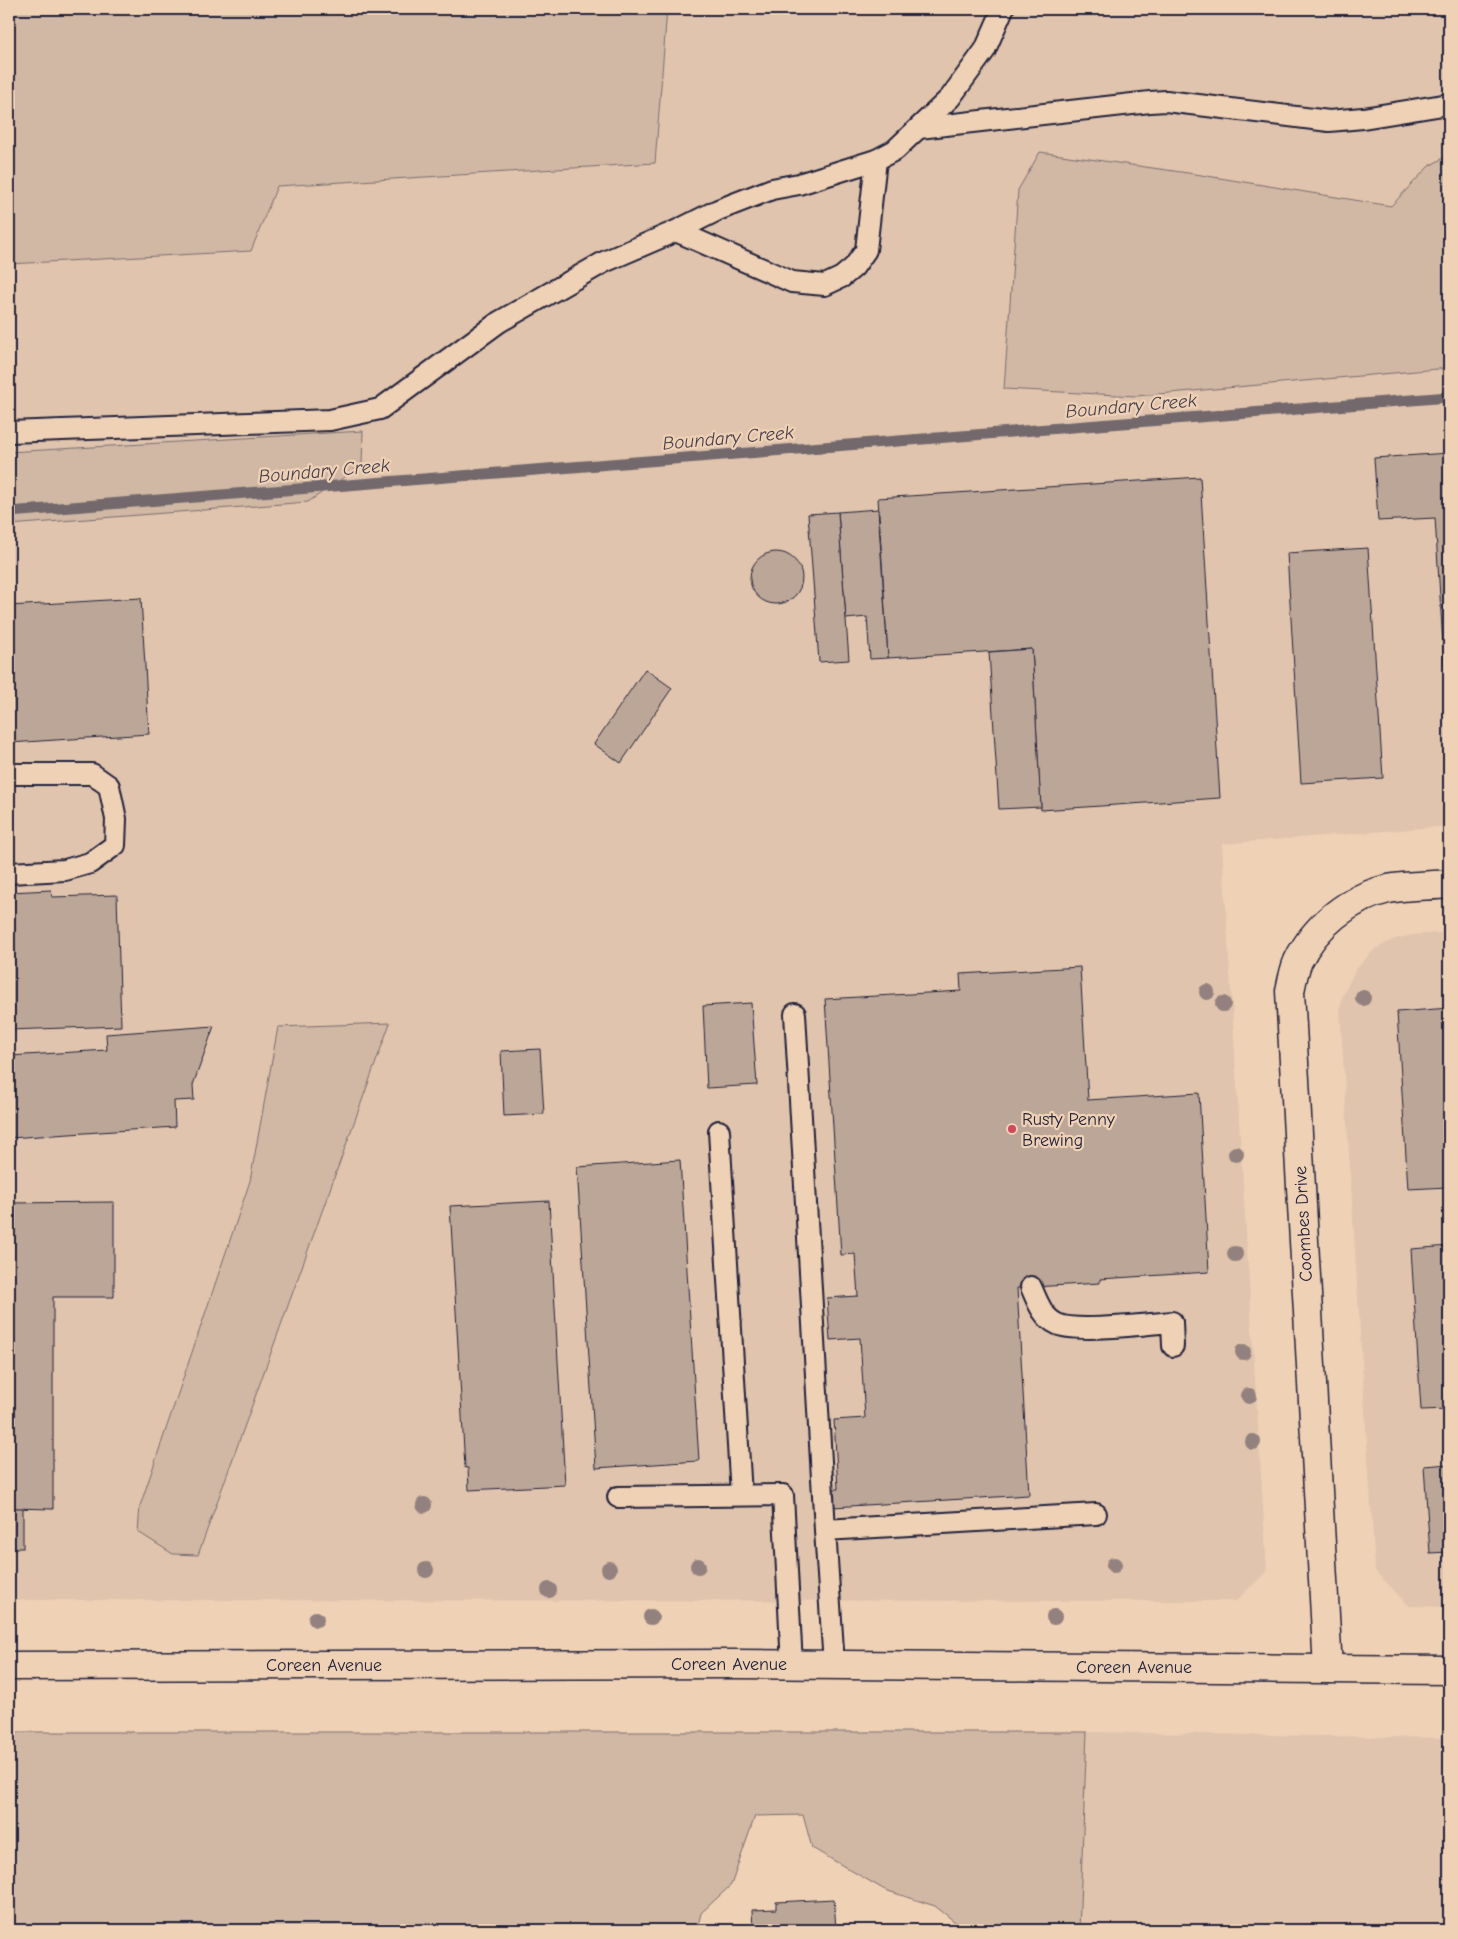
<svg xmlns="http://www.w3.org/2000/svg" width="1458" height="1939" font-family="'Comic Neue',sans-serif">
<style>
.built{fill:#e0c4ad}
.green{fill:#d1b8a4;stroke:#7a6d70}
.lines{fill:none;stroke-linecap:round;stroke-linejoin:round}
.stream{stroke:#73676c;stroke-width:11}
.building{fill:#bca697;stroke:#22223b}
.lane-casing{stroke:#22223b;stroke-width:24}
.street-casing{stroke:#22223b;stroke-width:31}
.secondary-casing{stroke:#22223b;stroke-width:31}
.lane{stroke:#efd1b6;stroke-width:20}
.street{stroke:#efd1b6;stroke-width:28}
.secondary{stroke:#efd1b6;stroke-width:28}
.tree{fill:#92817e}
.poi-dot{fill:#d1495b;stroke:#efd1b6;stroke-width:2}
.labels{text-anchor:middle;stroke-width:4.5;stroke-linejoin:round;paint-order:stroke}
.poi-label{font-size:18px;fill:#22223b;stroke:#efd1b6;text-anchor:start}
.street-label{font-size:18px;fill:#22223b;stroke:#efd1b6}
.water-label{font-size:19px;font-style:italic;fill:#443f4f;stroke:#efd1b6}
</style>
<rect width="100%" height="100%" fill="#efd1b6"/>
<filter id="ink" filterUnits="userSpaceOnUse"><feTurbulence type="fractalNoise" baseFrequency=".02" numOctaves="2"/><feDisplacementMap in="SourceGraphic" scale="10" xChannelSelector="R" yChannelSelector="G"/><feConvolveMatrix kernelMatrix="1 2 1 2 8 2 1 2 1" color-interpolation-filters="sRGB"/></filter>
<g filter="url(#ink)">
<g class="built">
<path d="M667,9H1449V826L1222,844L1267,1571L1236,1601L9,1600V264L251,251L277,186L655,163Z"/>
<path d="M1449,932V1607L1409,1606L1375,1571L1340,1010L1342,997L1356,969L1375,949L1392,940L1412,935Z"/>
<path d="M1087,1732L1449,1738V1930H1079Z"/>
</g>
<g class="green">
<path d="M9,9H667L655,163L277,186L251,251L9,264Z"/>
<path d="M1040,152L1195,174L1391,206L1429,166L1449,155V368L1136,396L1004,389L1018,190Z"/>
<path d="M363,431L362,465L308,502L9,525V452Z"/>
<path d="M390,1023L198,1555L173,1554L138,1532L140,1506L250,1181L278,1027Z"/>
<path d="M9,1732H1087L1079,1930H957L959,1925L935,1906L885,1890L812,1848L803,1815L755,1816L731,1885L701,1913L697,1930H9Z"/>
</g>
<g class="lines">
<path class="stream" d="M9,512L1449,397"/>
</g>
<g class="building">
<path d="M1449,453V739L1435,518L1378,521L1374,458Z"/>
<path d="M1200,477L1220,798L1041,810L1032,649L888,658L878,498Z"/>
<path d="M878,509L888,658L870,659L867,617L846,619L838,512Z"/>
<path d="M838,512L849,660L819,662L808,514Z"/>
<path d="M1368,548L1383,778L1301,783L1287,553Z"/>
<circle cx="776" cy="578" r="26"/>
<path d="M141,598L149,734L9,743V606Z"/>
<path d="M1032,649L1041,807L999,809L989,652Z"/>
<path d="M645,669L672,688L621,763L594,744Z"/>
<path d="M51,890L52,897L117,895L121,1026L9,1030V892Z"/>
<path d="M1080,967L1088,1100L1199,1093L1209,1272L1100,1279V1283L1017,1288L1029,1495L833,1507L832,1489H838L834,1420L865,1418L860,1338L830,1340L827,1298L858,1296L855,1254L841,1255L825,999L961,991L960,974Z"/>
<path d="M751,1003L757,1085L707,1088L703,1006Z"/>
<path d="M1449,1008V1187L1408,1189L1397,1012Z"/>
<path d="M214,1026L193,1085L194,1100L174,1101L175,1127L9,1138V1056L107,1050L106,1034Z"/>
<path d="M540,1049L544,1114L504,1116L501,1051Z"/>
<path d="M680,1160L699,1461L596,1468L577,1167Z"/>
<path d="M549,1201L565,1485L469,1490L468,1468H465L450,1206Z"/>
<path d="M114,1202V1297H53V1509L9,1508V1203Z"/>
<path d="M1449,1246V1409L1421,1410L1411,1249Z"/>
<path d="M1449,1464V1552L1430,1553L1424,1466Z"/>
<rect x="9" y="1508" width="14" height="40"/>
<path d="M834,1899L836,1930H753L752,1910L776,1909V1902Z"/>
</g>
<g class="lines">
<defs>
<g id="lane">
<path d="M919,128L1150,102L1166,101L1329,121L1363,118L1449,104"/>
<path d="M676,231L792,282L825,285L842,277L854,267L866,250L876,160"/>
<path d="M9,432L330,420L380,409L499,322L604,262L676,231L718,210L772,189L799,184L876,160L895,150L950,98L985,50L1003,9"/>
<path d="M9,774H92L109,786L116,819L115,845L90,863L65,870L9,873"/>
<path d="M795,1014L825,1530L1096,1514"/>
<path d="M719,1131L741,1495"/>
<path d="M1031,1287C1037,1300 1042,1317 1057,1324C1075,1333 1149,1324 1172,1322L1173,1346"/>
<path d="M618,1497L783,1495L792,1665"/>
<path d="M825,1530L834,1665"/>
</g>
<path id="street" d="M1328,1669L1290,991C1292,981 1294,970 1298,961C1315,926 1349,898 1388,889C1408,885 1429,886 1449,884"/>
<path id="secondary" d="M9,1666L735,1664L1449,1670"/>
</defs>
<use href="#lane" class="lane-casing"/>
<use href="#street" class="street-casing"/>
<use href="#secondary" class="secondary-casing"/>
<use href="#lane" class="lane"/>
<use href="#street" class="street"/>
<use href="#secondary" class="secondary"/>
</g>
<g class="tree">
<circle cx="1207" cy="992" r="8"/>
<circle cx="1363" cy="998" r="8"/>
<circle cx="1223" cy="1004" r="8"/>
<circle cx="1236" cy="1154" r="8"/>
<circle cx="1235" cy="1254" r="8"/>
<circle cx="1243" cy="1352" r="8"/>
<circle cx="1249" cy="1396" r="8"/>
<circle cx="1253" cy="1442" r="8"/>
<circle cx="424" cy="1505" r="8"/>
<circle cx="1114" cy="1565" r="8"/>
<circle cx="698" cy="1566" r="8"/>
<circle cx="609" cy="1569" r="8"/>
<circle cx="426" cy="1570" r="8"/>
<circle cx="549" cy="1590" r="8"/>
<circle cx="651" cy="1617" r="8"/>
<circle cx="1054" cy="1617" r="8"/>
<circle cx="316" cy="1619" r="8"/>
</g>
</g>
<circle class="poi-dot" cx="1012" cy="1129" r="5"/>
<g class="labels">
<g class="poi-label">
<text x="1022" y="1125">Rusty Penny<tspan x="1022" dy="21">Brewing</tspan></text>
</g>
<g class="street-label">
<text transform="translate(1303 1224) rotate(-93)" y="6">Coombes Drive</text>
<text x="729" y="1670">Coreen Avenue</text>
<text x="324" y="1671">Coreen Avenue</text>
<text x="1134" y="1673">Coreen Avenue</text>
</g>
<g class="water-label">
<text transform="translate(1131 405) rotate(-5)" y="7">Boundary Creek</text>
<text transform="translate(728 437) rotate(-5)" y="7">Boundary Creek</text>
<text transform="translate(324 470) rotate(-5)" y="7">Boundary Creek</text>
</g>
</g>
<rect width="1458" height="1939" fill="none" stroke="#efd1b6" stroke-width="30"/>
<rect x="15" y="15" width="1428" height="1909" fill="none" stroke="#22223b" stroke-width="2" filter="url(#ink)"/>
</svg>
